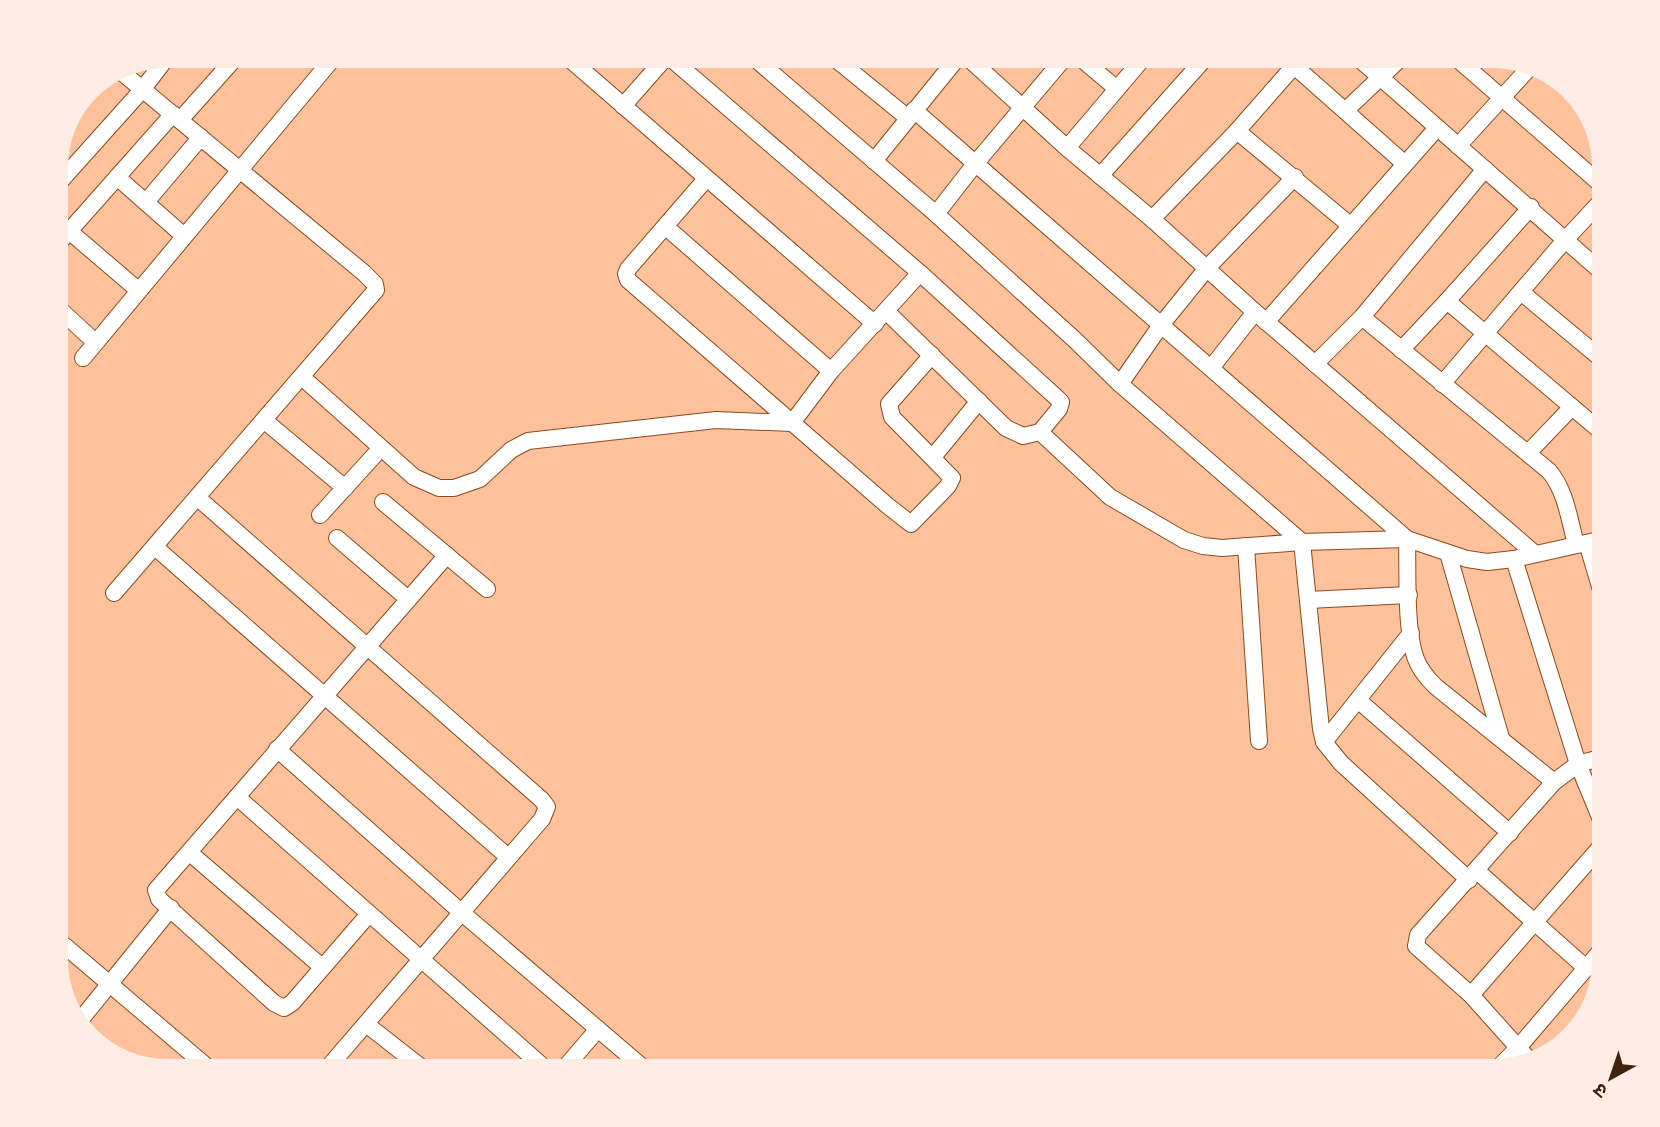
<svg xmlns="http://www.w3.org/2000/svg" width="1660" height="1127" font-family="'Work Sans','Noto Sans Devanagari',sans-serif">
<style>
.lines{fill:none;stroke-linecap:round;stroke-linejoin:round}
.street-casing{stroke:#8c4b1c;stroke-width:18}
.street{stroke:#fff;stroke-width:16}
</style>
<rect width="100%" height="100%" fill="#fdc19c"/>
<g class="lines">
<defs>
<g id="street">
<path d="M566,56L875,324"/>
<path d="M668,56L920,273L1058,399L1061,402L1059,409L1040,432"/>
<path d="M752,56L936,214L1075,340L1120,384L1302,542L1321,729L1324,742L1341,763L1469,880"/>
<path d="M832,56L908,118"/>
<path d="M966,56L1067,148L1152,219L1255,312L1534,553"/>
<path d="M1078,56L1117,89"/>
<path d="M1283,56L1405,164"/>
<path d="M1356,56L1604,274"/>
<path d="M1454,56L1604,187"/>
<path d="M623,106L667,56"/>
<path d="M914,110L1407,539C1408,571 1405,631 1416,659C1420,670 1427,678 1435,686L1554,782"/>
<path d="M1346,110L1403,56"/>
<path d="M180,120L237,56"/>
<path d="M1237,131L1351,226"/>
<path d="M1458,146L1530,67"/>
<path d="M1067,148L1145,56"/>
<path d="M874,161L959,56"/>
<path d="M1100,176L1207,56"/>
<path d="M117,177L184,236"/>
<path d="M706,179L628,269L626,274L628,280L888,506L911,524L948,486L952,478L892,417L889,404L932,355"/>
<path d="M56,186L142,90L168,56"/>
<path d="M146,202L201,137"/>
<path d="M1531,207L1447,301L1604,434"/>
<path d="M936,214L975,164L1066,56"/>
<path d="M1152,219L1237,131L1294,66"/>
<path d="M666,227L831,371"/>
<path d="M69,231L138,290"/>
<path d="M56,246L173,114"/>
<path d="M1521,292L1604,361"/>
<path d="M56,306L95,342"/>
<path d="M887,312L1006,428L1023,436L1040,432L1110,497L1184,540L1203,546L1222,548L1302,542L1407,539L1467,559L1487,562L1514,559L1604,539"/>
<path d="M1362,317L1549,471C1566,491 1569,519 1576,544"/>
<path d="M1266,322L1437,128"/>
<path d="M1401,350L1447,301"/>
<path d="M83,358L335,56"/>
<path d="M1315,364L1362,317L1485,169"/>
<path d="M1211,368L1255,312"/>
<path d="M303,378L414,477L439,488H454L480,479L511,450L528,441L716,420L792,423L831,371L920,273"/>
<path d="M1120,384L1161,325L1208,267L1295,177"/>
<path d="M1442,384L1565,240L1604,198"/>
<path d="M265,421L345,488"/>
<path d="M1528,453L1572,407"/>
<path d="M933,457L979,401"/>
<path d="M198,498L542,800L547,807L542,819L325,1071"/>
<path d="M383,502L487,589"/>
<path d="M320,515L381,448"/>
<path d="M337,538L408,599"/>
<path d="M1587,543L1604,600"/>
<path d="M1246,546L1259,741"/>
<path d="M155,547L508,857"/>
<path d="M1448,553L1501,738"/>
<path d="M1514,559L1578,764L1604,827"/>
<path d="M114,593L376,290L375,284L364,273L124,74"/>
<path d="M1308,600L1409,595"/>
<path d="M1358,700L1510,833"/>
<path d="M1324,742L1411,633"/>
<path d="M277,749L461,912L647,1071"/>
<path d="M237,797L548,1071"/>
<path d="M190,853L322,967"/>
<path d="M1477,871L1586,968"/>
<path d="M369,914L292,1003L284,1008L274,1003L159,899L156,890L447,555"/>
<path d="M56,944L65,946L212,1071"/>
<path d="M1471,995L1604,843"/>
<path d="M78,1023L171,908"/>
<path d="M366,1024L426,1071"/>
<path d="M1531,1062L1471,995L1416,946L1418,935L1554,782L1578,764L1604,757"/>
<path d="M562,1071L598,1029"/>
<path d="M1495,1071L1517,1049L1604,947"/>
</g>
</defs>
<use href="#street" class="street-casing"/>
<use href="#street" class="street"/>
</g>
<path d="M0 0H1660V1127H0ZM167 68H1493A99 99 0 0 1 1592 167V960A99 99 0 0 1 1493 1059H167A99 99 0 0 1 68 960V167A99 99 0 0 1 167 68Z" fill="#fdede4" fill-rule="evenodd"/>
<g transform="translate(1611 1078) rotate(220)" stroke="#fdede4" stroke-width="5" paint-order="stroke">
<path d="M0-5L12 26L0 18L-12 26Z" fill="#3f2310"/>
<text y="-10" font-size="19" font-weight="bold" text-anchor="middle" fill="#3f2310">उ</text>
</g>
</svg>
